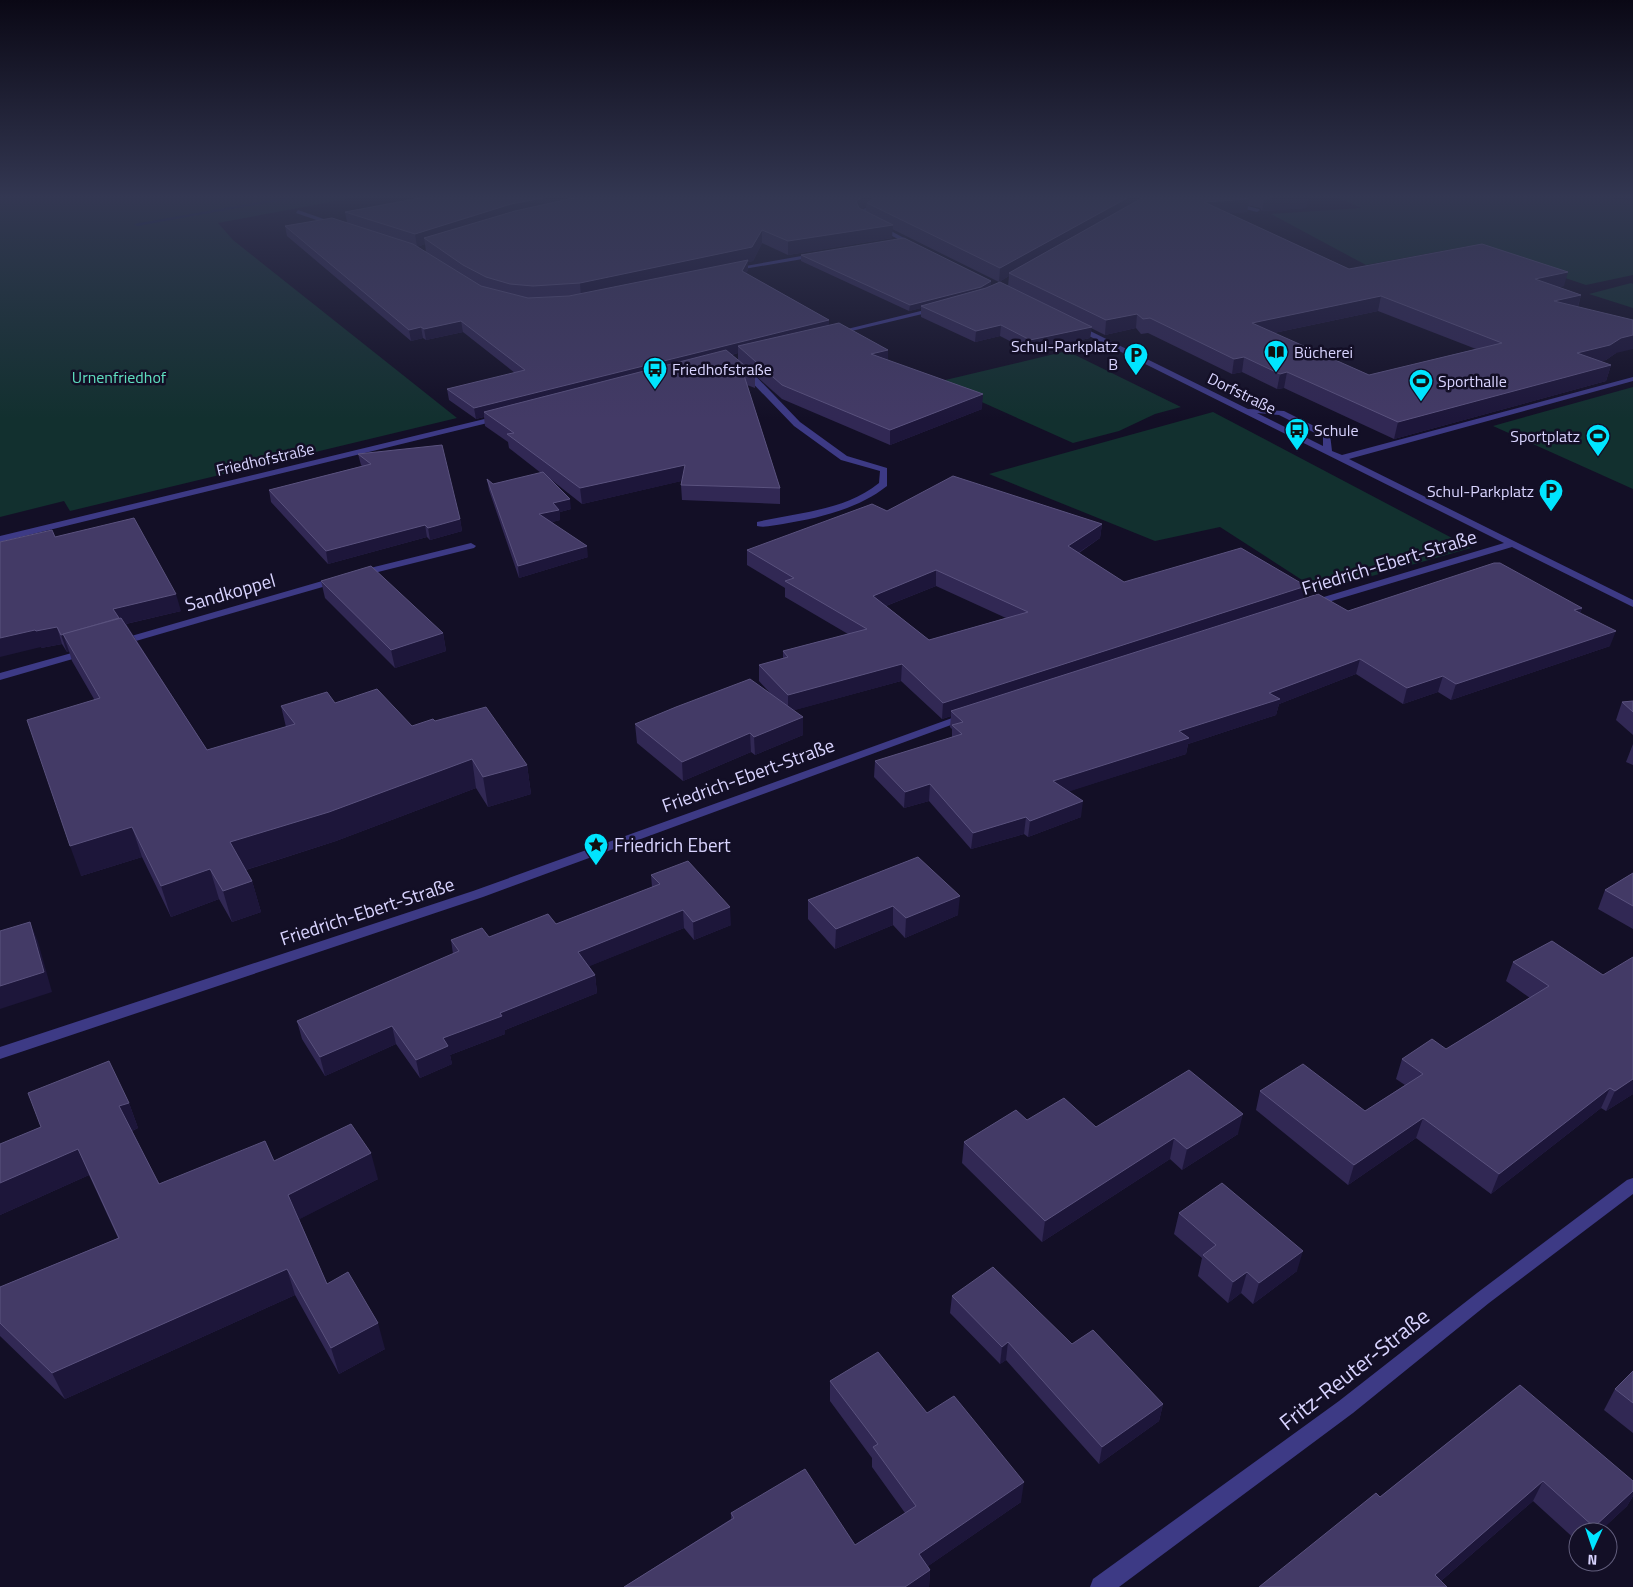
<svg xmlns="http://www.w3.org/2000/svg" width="1633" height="1587" font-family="'Titillium Web',sans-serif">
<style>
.green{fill:#12302f}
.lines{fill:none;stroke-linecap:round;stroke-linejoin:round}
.stream{fill:#0c2248;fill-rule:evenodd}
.minor{fill:#3d3a85;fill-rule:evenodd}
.wall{fill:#312854;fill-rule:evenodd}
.shaded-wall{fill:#1d163a}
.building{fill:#433a66;stroke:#5a527e;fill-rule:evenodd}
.labels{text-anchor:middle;stroke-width:5;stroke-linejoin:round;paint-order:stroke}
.far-poi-label{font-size:16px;fill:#d9d4ff;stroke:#130f26;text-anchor:start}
.far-park-label{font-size:16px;fill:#5fe0c0;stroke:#130f26}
.far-street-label{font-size:16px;fill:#d9d4ff;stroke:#130f26}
.street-label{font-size:19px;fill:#d9d4ff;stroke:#130f26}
.poi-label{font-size:19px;fill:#d9d4ff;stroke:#130f26;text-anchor:start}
.near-street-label{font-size:22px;fill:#d9d4ff;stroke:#130f26}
</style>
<rect width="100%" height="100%" fill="#130f26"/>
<g class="green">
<path d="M0,197H357L218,223L233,240L457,418L70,511L64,501L0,517Z"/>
<path d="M1336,197H1605L1633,201V275L1586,285L1469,246L1366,265L1271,214L1361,208Z"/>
<path d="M1633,284V308L1589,294L1631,283Z"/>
<path d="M1067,351L1181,407L1155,414L1119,431L1073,443L937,382Z"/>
<path d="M1633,387V489L1493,426Z"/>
<path d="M1213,412L1471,548L1319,591L1220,527L1155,541L989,474Z"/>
</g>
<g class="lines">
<g class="stream">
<path d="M288,197H300L137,226L134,224Z"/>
<path d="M1629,197H1633V199L1630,198Z"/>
</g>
<g class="minor">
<path d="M877,197H883L877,206L863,214L865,217L917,245V247H913L860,219L858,212L873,204Z"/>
<path d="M1232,202L1259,209L1260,210L1257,212L1230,205Z"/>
<path d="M298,210L338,224L339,225L334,226L296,213Z"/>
<path d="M818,253L820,256L732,271L729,269Z"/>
<path d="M937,307L939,308V310L835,335L831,333Z"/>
<path d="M1076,324L1248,409L1284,411L1330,434L1332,451L1342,455L1633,377V381L1349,459L1633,600V607L1512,547L1315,606H1307V602L1504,543L1073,328L1072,326ZM1257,413L1279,415L1323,437V446Z"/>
<path d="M740,366H746L800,422L847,456L887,468V486C858,509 819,518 783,524C775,525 765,528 757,526V522C799,512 844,511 879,483L880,471L841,460L794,426L740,370Z"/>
<path d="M501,415L505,417L504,419L0,542V536Z"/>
<path d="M471,543L476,546L474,548L358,577L353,574L354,572Z"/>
<path d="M336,577L340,578V582L122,645H114L113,643L114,641Z"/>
<path d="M86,649L90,650L91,652L90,654L0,680V673Z"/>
<path d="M966,713L970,714L972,716L970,718L483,897L0,1059V1047L473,891Z"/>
<path d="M1633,1178V1194L1489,1303L1353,1413L1119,1587H1090L1093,1579L1339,1401L1477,1293L1627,1180Z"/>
</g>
</g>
<g class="wall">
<path d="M875,197H1308L1306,208L1262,211L1260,208L1248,205L1247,212L1228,213L1349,269L1564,286L1559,287L1581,295L1578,307L1616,353L1606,360L1600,361L1611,365L1606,381L1394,439L1284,388L1277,389L1242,372L1232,374L1148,333L1141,334L1136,328L1105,335L1091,328L1090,338L1029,351L1000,336L975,342L921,317V308L909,311L801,261V255L991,281L990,286H1008L1009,276L999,282L892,229V238L788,255L762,243L753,261L748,262V270L746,273L829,320V325L888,360L982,409L890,445L782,399L755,375V388L747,385L780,488V504L682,500L681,485V481L582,504L549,478L571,509L560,512V520L552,522L588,557L519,578L489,490L487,479L493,484L541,473L509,448L508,442L485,426L484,417L476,419L449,400L447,389L515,373L463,332L426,340L423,338L411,341L287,236L285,226L347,222L345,212ZM866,206V211L862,209ZM425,244L426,252L436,258L417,247ZM1378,311L1476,349L1369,375L1274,333ZM738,353V360L732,355Z"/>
<path d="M358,454L460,519L462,531L430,540L427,537L328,564L271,502L269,490L362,466L361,465Z"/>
<path d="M887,511L1102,524L1100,538L1079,553L1124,582L1304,598L1348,611L1582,608L1580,613L1610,646L1451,700L1438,692L1403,704L1356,674L1279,704L1276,715L1188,744L1186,754L1069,791L1081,817L1028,837L1024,834L971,849L929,801L904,808L874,777L875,761L952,738V729L950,727L951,716L942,719L901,681L794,710L803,735L755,755L751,752L683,781L637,743L635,724L771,694L759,681V665L783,658V651L848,634L785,597V588L747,565V550ZM936,586L1006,618L929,640L886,606Z"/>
<path d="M55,537L181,611L126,624L207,750L286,727L281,706L335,703L412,726L435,721L527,765L531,794L488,807L476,788L336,841L246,870L252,881L261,912L232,922L219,899L171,917L142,857L81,876L94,699L72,661L69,651L67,652L62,644L41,648V647Z"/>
<path d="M321,581L443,633L446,651L395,668L325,598Z"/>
<path d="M1633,701V735L1616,720L1622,702Z"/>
<path d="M1633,744V765L1626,762Z"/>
<path d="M918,857L958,915L905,938L893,925L835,949L808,919V900Z"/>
<path d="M1633,873V929L1598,909L1605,890Z"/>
<path d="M651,875L731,925L694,940L684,928L589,966L595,975L597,993L505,1030V1034L450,1055L452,1064L420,1078L396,1044L325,1076L302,1039L297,1021L453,954L451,940L489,937L556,924L652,887Z"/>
<path d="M1552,941L1633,1094L1606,1111L1601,1108L1491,1194L1416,1138L1348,1185L1256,1110L1260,1091L1365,1111L1405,1085L1396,1079L1402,1059L1446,1049L1530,998L1506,981L1513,962Z"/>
<path d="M129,1103L138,1128L132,1131L159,1184L274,1161L378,1179L299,1219L327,1284L385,1349L339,1374L295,1295L65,1399L0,1336V1287L118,1238L89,1175L0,1215V1144L41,1127Z"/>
<path d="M1027,1120L1096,1127L1238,1134L1182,1170L1170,1159L1042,1242L962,1163L964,1142Z"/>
<path d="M1179,1213L1297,1271L1253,1304L1241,1293L1228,1303L1198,1276L1202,1258L1174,1234Z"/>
<path d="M952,1296L1072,1344L1163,1404L1159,1421L1099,1464L1006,1360L1000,1364L950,1313Z"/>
<path d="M1633,1371V1433L1604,1410L1615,1389Z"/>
<path d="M830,1381L927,1413L1021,1502L928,1566L930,1570L929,1587H624L731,1519V1513L855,1545L905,1513L872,1467V1458L830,1401Z"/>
<path d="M1520,1385L1633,1491V1496L1627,1506L1599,1532H1578V1542L1533,1501L1441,1581L1259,1587L1380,1497Z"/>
</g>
<g class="shaded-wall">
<path d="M548,197H607L424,238L425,244L417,247L415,234L511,204Z"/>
<path d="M862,197H875L867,203L866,206L855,214L856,201Z"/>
<path d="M1129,197H1150L1009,273V276L999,282L1000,268Z"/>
<path d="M1285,197H1308L1306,208L1262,211L1264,198Z"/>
<path d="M1249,199L1247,212L1203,215L1204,202Z"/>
<path d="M893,225L892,238L788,255V241Z"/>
<path d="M762,230V243L753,261L748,262V270L742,281V271L581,298L580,283Z"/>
<path d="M1568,272L1564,286L1531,294L1535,279Z"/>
<path d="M991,281L990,287L921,306V308L909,311L910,305Z"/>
<path d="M1581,295L1577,309L1554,301Z"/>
<path d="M1381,296L1378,311L1250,338L1252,323Z"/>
<path d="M1137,314L1136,328L1105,335L1106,320Z"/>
<path d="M829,320V330L738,346V353L490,416L484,412V417L476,419L474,408Z"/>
<path d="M461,321L463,332L426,340L424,329Z"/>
<path d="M1001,325L1000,336L975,342L976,331Z"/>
<path d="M421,327L423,338L411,341L409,330Z"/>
<path d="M1092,327L1090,338L1029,351L1030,340Z"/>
<path d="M1633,335V349L1616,353L1606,360L1572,368L1577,353L1621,338Z"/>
<path d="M888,350V363L871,354Z"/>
<path d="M1244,357L1242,372L1232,374L1234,359Z"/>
<path d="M1611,365L1606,381L1394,439L1398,422Z"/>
<path d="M1287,372L1284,388L1277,389L1280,374Z"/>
<path d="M983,394L982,409L890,445V430Z"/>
<path d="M685,465L686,480L582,504L580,488Z"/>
<path d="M570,499L571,509L560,512V520L541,525L539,514L553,503Z"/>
<path d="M460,519L462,531L430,540L428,528Z"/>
<path d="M1102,524L1100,538L1066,561L1068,546Z"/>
<path d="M425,525L427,537L328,564L326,551Z"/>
<path d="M587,546L588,557L519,578L518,566Z"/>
<path d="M936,570V586L873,611V596Z"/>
<path d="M1306,586L1303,601L951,711V716L942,719L943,703Z"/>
<path d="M176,594L181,611L121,625L113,609Z"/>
<path d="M1582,608L1577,623L1574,610Z"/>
<path d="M57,627L62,644L41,648V647L0,657V638L35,630Z"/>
<path d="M1616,631L1610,646L1451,700L1456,684Z"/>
<path d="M443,633L446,651L395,668L391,650Z"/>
<path d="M63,634L69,651L67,652L61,635Z"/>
<path d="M1360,659L1356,674L1279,704L1276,715L1188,744L1186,754L1052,797L1053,781L1269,693Z"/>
<path d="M902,664L901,681L788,712V695Z"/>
<path d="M1443,676L1438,692L1403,704L1407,688Z"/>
<path d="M803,717V735L755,755L754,737Z"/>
<path d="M750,733L751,752L683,781L682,762Z"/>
<path d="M472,759L476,788L336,841L239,872L230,842Z"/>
<path d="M527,765L531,794L488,807L483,777Z"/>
<path d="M930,784L929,801L904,808L905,792Z"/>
<path d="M1083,801L1081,817L1028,837L1030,821Z"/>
<path d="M1026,817L1024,834L971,849L973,833Z"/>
<path d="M132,827L142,857L81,876L70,846Z"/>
<path d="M210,869L219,899L171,917L161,886Z"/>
<path d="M252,881L261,912L232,922L223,891Z"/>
<path d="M960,896L958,915L905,938L906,918Z"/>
<path d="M893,906V925L835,949L836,929Z"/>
<path d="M730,907L731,925L694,940L693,922Z"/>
<path d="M683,910L684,928L580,970L578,952Z"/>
<path d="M30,922L38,942L52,992L0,1009V986Z"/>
<path d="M595,975L597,993L505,1030V1034L450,1055L452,1064L420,1078L416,1060L443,1038L500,1013Z"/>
<path d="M392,1026L396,1044L325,1076L320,1057Z"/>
<path d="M1633,1079V1094L1606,1111L1615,1091Z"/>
<path d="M1610,1088L1601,1108L1491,1194L1499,1174Z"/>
<path d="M129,1103L138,1128L129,1132L119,1106Z"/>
<path d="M1243,1114L1238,1134L1182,1170L1187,1149Z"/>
<path d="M1423,1118L1416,1138L1348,1185L1354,1165Z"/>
<path d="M1174,1138L1170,1159L1042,1242L1045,1221Z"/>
<path d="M78,1149L89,1175L0,1215V1183Z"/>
<path d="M371,1153L378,1179L296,1221L288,1195Z"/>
<path d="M1303,1251L1297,1271L1253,1304L1259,1283Z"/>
<path d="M287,1269L295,1295L65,1399L52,1373Z"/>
<path d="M1247,1272L1241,1293L1228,1303L1233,1282Z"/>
<path d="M378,1323L385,1349L339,1374L331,1348Z"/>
<path d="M1008,1342L1006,1360L1000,1364L1002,1347Z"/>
<path d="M1163,1404L1159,1421L1099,1464L1102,1447Z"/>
<path d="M1543,1481L1533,1501L1434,1587L1435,1575Z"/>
<path d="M1024,1482L1021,1502L918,1573L919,1554Z"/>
<path d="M1633,1491V1496L1627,1506L1599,1532H1591L1594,1527Z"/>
<path d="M930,1570L929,1587H905Z"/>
</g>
<g class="building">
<path d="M425,197H548L511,204L415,234L345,212Z"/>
<path d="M578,197H862L856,201L859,208L893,225L788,241L762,230L752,247L580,283L533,286L510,284L486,277L463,265L424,238L515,211Z"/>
<path d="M875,197H1129L1000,268L867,203Z"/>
<path d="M1144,197H1241L1249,199L1204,202L1349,269L1482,244L1568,272L1535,279L1581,295L1554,301L1633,320V335L1621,338L1610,345L1577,353L1611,365L1398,422L1287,372L1280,374L1244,357L1234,359L1150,318L1143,319L1137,314L1106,320L1009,273ZM1381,296L1502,343L1369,375L1252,323Z"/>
<path d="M1263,197H1285L1264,198Z"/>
<path d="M332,218L413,244L481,286L528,298L569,296L748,260L742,271L829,320L474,408L447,389L525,370L461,321L424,329L421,327L409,330L285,226Z"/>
<path d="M904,238L991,281L981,287L910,305L801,255Z"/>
<path d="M1000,282L1092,327L1030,340L1001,325L976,331L921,306L986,288Z"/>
<path d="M839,323L888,350L871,354L983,394L890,430L782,385L738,346Z"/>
<path d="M726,350L755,374L742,369L780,488L681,485L685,465L580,488L507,434L514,433L484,412Z"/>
<path d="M442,445L460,519L428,528L425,525L326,551L269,490L371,464L358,454Z"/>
<path d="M543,472L570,499L553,503L559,510L539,514L587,546L518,566L487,479L493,484Z"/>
<path d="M953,476L1102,524L1068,546L1124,582L1241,548L1306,586L943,703L902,664L788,695L759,665L788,657L783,651L867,629L785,581L794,578L747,550L872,504L887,511ZM936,570L1028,612L929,640L873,596Z"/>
<path d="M134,518L176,594L113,609L119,618L61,635L57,627L36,631L35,630L0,638V542L52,530L55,537Z"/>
<path d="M1494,563H1500L1582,608L1574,610L1616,631L1456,684L1443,676L1407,688L1360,659L1269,693L1280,699L1179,731L1189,738L1053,781L1083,801L1030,821L1026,817L973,833L930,784L905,792L875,761L962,734L952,725L963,722L951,711L1318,594L1348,611Z"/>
<path d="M371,566L443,633L391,650L321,581Z"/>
<path d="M121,618L207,750L295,724L281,706L327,692L335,703L377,689L412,726L433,719L435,721L486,707L527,765L483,777L472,759L329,812L230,842L252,881L223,891L210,869L161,886L132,827L70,846L27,720L100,698L63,634Z"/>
<path d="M750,679L803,717L754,737L750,733L682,762L635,724L676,707Z"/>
<path d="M1633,701V712L1622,702Z"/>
<path d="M918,857L960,896L906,918L893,906L836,929L808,900Z"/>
<path d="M688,861L730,907L693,922L683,910L578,952L595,975L500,1013L502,1016L443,1038L448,1046L416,1060L392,1026L320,1057L297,1021L459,951L451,940L482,928L489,937L548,914L556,924L660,884L651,875Z"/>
<path d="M1633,873V906L1605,890Z"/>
<path d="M30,922L44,972L0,986V931Z"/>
<path d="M1552,941L1603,975L1633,957V1079L1615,1091L1610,1088L1499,1174L1423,1118L1354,1165L1260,1091L1303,1064L1365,1111L1423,1074L1402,1059L1432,1039L1446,1049L1549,986L1513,962Z"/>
<path d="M109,1061L129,1103L119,1106L159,1184L265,1141L274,1161L351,1124L371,1153L288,1195L327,1284L348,1272L378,1323L331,1348L287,1269L52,1373L0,1323V1287L119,1238L78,1149L0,1183V1144L41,1127L28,1093Z"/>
<path d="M1189,1070L1243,1114L1187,1149L1174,1138L1045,1221L964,1142L1016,1110L1027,1120L1064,1098L1096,1127Z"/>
<path d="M1222,1183L1303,1251L1259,1283L1247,1272L1233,1282L1203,1255L1216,1245L1179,1213Z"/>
<path d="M993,1267L1072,1344L1093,1330L1163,1404L1102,1447L1008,1342L1002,1347L952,1296Z"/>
<path d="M878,1352L927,1413L954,1396L1024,1482L919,1554L930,1570L905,1587H624L734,1518L731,1513L805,1469L855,1545L916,1506L873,1447L878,1444L830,1381Z"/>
<path d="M1633,1371V1403L1615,1389Z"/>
<path d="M1520,1385L1633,1481V1491L1594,1527L1543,1481L1435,1575L1447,1587H1259L1376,1493L1380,1497Z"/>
</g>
<linearGradient id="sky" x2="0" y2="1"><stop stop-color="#0a0815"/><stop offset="0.47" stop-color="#333752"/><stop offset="1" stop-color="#333752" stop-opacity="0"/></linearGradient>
<rect width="1633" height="419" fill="url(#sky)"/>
<defs>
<symbol id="library-pin" viewBox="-11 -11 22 30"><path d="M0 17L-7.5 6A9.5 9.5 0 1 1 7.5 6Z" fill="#00e5ff" stroke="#130f26"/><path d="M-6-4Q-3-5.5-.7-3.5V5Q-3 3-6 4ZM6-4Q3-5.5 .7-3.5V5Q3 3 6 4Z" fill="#111"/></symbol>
<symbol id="parking-pin" viewBox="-11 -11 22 30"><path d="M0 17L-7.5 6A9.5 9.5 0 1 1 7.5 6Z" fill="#00e5ff" stroke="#130f26"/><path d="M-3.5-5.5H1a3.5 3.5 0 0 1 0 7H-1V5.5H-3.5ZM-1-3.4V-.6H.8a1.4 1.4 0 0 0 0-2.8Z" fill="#111"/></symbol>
<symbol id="bus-pin" viewBox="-11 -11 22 30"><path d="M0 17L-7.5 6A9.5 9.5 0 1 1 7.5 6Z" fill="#00e5ff" stroke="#130f26"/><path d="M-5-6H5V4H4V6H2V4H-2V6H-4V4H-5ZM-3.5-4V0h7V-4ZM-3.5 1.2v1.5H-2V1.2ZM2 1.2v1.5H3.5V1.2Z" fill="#111"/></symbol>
<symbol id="stadium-pin" viewBox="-11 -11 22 30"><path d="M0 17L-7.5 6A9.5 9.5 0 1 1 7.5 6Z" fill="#00e5ff" stroke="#130f26"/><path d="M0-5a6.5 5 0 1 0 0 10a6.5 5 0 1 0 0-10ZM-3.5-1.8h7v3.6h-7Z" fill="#111"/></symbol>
<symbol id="sight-pin" viewBox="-11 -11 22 30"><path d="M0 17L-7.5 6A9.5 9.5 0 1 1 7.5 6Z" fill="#00e5ff" stroke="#130f26"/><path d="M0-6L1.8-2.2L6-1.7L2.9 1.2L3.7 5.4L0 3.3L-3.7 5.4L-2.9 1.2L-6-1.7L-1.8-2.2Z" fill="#111"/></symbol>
</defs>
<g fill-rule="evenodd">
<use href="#library-pin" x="1262" y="338" width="28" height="38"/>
<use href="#parking-pin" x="1122" y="341" width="28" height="38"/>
<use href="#bus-pin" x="641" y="355" width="28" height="38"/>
<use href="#stadium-pin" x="1407" y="367" width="28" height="38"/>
<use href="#bus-pin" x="1283" y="416" width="28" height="38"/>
<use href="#stadium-pin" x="1584" y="422" width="28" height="38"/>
<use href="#parking-pin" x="1537" y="477" width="28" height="38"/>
<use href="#sight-pin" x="582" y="831" width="28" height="38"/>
</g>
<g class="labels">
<g class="far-poi-label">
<text x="1118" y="352" text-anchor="end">Schul-Parkplatz<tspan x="1118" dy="18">B</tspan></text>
<text x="1294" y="358">Bücherei</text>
<text x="672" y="375">Friedhofstraße</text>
<text x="1438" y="387">Sporthalle</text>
<text x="1314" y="436">Schule</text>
<text x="1580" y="442" text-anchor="end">Sportplatz</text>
<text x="1534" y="497" text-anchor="end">Schul-Parkplatz</text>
</g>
<g class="far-park-label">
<text x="119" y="383">Urnenfriedhof</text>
</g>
<g class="far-street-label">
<text transform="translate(1242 393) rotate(26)" y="6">Dorfstraße</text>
<text transform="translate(265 459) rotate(-13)" y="6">Friedhofstraße</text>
</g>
<g class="street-label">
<text transform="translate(1389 562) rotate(-17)" y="7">Friedrich-Ebert-Straße</text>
<text transform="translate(230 592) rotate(-16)" y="7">Sandkoppel</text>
<text transform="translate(748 775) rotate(-20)" y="7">Friedrich-Ebert-Straße</text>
<text transform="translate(367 911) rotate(-18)" y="7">Friedrich-Ebert-Straße</text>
</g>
<g class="poi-label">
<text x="614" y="852">Friedrich Ebert</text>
</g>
<g class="near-street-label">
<text transform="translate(1354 1369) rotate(-38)" y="8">Fritz-Reuter-Straße</text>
</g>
</g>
<g transform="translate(1593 1547) rotate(183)"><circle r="24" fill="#130f26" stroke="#625e7d"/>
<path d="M0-4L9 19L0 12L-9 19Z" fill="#00e5ff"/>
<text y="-8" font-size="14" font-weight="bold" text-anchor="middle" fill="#d9d4ff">N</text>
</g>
</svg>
